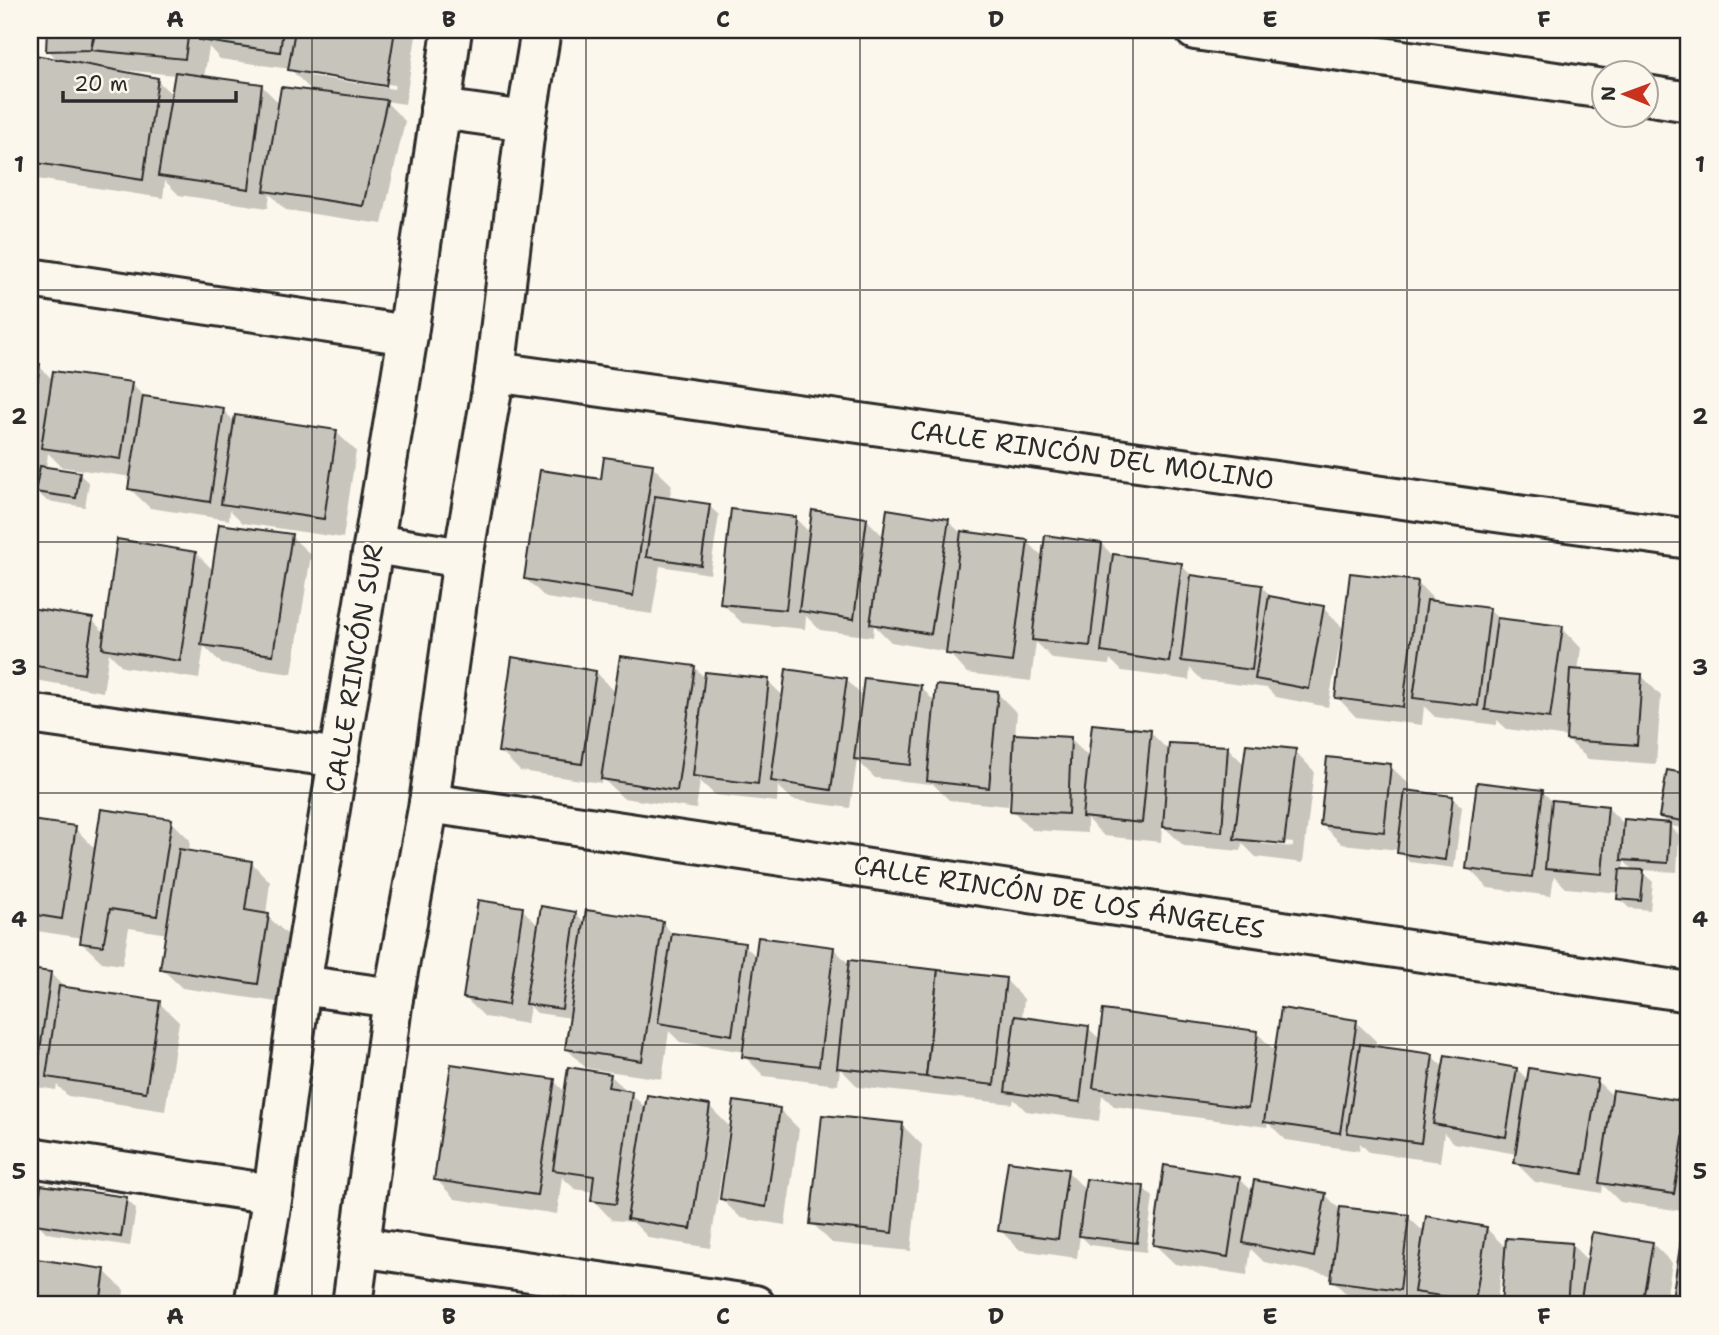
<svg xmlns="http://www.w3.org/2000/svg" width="1719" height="1335" font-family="'Shantell Sans',sans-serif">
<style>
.shadow{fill:#0003;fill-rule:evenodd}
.building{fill:#c7c4bc;stroke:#2b2b2b;stroke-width:2}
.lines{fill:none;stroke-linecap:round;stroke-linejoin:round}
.street-casing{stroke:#2b2b2b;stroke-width:44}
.street{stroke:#fbf7ec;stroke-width:38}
.grid{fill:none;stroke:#2b2b2b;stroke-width:2;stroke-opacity:0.55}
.labels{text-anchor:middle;stroke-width:5;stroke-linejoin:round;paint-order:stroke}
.street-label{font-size:26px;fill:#2b2b2b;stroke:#fbf7ec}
.neatline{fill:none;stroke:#2b2b2b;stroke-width:2.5}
.grid-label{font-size:23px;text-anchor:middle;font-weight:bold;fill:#2b2b2b}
</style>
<rect width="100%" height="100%" fill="#fbf7ec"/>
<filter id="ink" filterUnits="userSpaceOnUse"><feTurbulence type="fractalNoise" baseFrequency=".0143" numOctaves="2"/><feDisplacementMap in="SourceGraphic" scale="14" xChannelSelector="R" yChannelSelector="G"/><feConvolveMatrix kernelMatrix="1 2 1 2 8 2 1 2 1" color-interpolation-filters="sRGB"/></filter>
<g filter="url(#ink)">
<g class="shadow">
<path d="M30,30H417L405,104L385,101L405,121L382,224L286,210L270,194L268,208L179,195L165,181L163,198L30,178V55L59,61L48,50V35L30,33ZM209,47L220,59L290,69L313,92L280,104L261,85L204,78ZM122,70L176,75L173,96L157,80L122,73ZM310,72L395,85L394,89L310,76Z"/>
<path d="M30,364L39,366L53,380L131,384L146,398L223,410L236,423L336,432L356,451L343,538L243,523L230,510L229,520L150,508L130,489L132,477L62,467L48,453L46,469L79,474L89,483L85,507L47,501L37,492L40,472L30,470Z"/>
<path d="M652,466L672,485L669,500L709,506L719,515L710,574L660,566L652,614L546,598L526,579L602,481Z"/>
<path d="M30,501L34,505L31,529H30Z"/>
<path d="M795,518L811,534L866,519L885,538L948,521L961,533L1027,541L1044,558L1102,544L1113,556L1181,565L1193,577L1261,586L1273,598L1323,608L1345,630L1418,583L1437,603L1489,610L1500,620L1562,628L1581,648L1578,672L1642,676L1661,696L1656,764L1588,759L1568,740V737L1507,729L1497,720V725L1435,717L1424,706L1422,725L1356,717L1337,697L1345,633H1342L1328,707L1276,697L1267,688L1202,680L1190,668L1189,680L1122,671L1110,659L1109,665L1053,659L1036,642L1031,681L967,673L948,652L891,642L874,625L873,637L820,630L806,616L805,629L742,623L722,603Z"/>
<path d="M291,536L311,555L292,674L222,664L204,646L199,679L123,667L109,653L103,692L30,679V610L92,620L106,634L196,553L214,571Z"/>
<path d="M30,550L36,556L30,598Z"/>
<path d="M695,668L706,679L768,681L784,697L846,679L863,697L921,687L936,703L997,693L1017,713L1015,736L1070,739L1090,758L1150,732L1170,752L1228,748L1245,765L1295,751L1314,771L1303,863L1256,857L1242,843L1241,851L1184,846L1162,825L1161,842L1104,836L1087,819V833L1032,830L1012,810L1014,779L1011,778L1008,806L949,800L931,782V784L875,778L857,760L850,808L793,800L778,786L777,802L715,795L700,781L696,809L623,798L602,778L601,783L520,771L500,751L596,672L616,693ZM1255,839L1293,843V847L1255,843Z"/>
<path d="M1390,766L1410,785L1409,792L1452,798L1462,807L1454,868L1409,862L1399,850L1342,844L1322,825Z"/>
<path d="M1669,772L1689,776V829L1670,826L1679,835L1677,872L1640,870L1653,882L1650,910L1629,908L1619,898L1620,893L1566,888L1554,876L1551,896L1488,888L1468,868L1543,792L1553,802L1608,808L1626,826L1670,825L1661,816ZM1624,861L1635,872L1623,871Z"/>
<path d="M30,821L75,828L96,850L171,821L190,840L189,853L251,862L270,882L266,915L288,935L277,1002L182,988L162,969L168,934L129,928L122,965L102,962L82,943L83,938L30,930Z"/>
<path d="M522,909L539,926L575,913L585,924L662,923L674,935L744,945L757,957L834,949L850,965L1005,979L1024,999L1022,1019L1088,1028L1101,1040L1257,1033L1276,1052L1356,1022L1376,1041L1375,1048L1432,1056L1444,1068L1517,1069L1529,1081H1597L1614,1097L1688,1103L1689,1212L1620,1202L1603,1185L1602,1193L1535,1182L1516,1163L1517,1154L1454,1143L1444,1133L1440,1162L1369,1152L1360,1143L1359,1151L1286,1140L1268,1123L1267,1127L1114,1106L1102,1095L1099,1121L1026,1111L1014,1099L1013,1104L858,1087L840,1068L838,1085L764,1076L744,1056L745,1052L680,1042L669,1031L662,1079L586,1068L567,1049L571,1018L537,1013L530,1006L527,1024L485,1017L465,998Z"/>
<path d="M30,970L50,973L65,988L159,1003L179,1022L165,1111L68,1096L57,1085L56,1090L30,1086Z"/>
<path d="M610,1075L646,1108L709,1106L729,1126L710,1248L649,1238L633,1222L612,1220L593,1200L594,1192L575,1189L562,1177L557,1214L455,1199L436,1179L554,1081L566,1093Z"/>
<path d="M779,1109L799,1129L785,1225L741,1218L721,1199Z"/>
<path d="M902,1125L922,1145L911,1251L832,1243L812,1223Z"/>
<path d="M1067,1171L1086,1190L1143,1188L1153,1197L1146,1252L1090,1245L1080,1235L1077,1258L1020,1250L1000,1230Z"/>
<path d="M1239,1178L1254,1193L1325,1194L1341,1211L1408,1217L1425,1233L1486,1228L1507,1249L1571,1244L1589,1262L1653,1244L1672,1263L1665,1305H1503L1506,1263L1503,1262L1496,1305H1430L1421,1296L1420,1305H1394L1353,1300L1333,1281L1334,1276L1264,1262L1251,1249L1247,1275L1175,1264L1155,1245Z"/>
<path d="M126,1199L136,1209L130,1246L47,1233L37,1223Z"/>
<path d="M1685,1223H1689V1305H1673Z"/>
<path d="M31,1260L104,1271L124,1290L122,1305H30Z"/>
</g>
<g class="building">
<path d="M47,30H94L91,50L46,51Z"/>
<path d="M96,30H189L185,59L91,50Z"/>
<path d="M200,30H283L280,52L199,40Z"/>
<path d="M295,30H395L386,86L288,70Z"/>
<path d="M30,54L158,78L143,180L30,162Z"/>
<path d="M175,72L262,84L249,189L158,176Z"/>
<path d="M281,87L387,100L363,206L264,191Z"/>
<path d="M30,362L40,364L30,431Z"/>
<path d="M53,371L132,382L121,459L41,448Z"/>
<path d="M143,396L224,408L210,502L128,489Z"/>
<path d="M235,415L337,430L324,519L221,504Z"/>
<path d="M604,457L653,464L633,596L524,579L540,470L601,479Z"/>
<path d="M40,466L80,472L76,498L35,492Z"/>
<path d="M655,496L710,504L701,565L646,557Z"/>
<path d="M731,509L796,517L786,610L720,604Z"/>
<path d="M887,509L949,519L931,634L870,624Z"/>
<path d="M812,510L867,518L854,619L799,611Z"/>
<path d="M219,524L292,534L273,655L201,645Z"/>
<path d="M961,531L1028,540L1012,662L946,654Z"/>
<path d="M1045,535L1102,543L1090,646L1032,640Z"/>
<path d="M117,539L196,552L180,661L102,648Z"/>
<path d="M1113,554L1182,563L1169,662L1101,652Z"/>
<path d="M1350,573L1418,581L1403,707L1335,698Z"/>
<path d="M1191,575L1262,585L1252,670L1181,661Z"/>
<path d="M1269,596L1324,606L1309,689L1255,679Z"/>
<path d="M1427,600L1490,608L1478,706L1413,698Z"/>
<path d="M30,608L93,618L84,674L30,665Z"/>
<path d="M1497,618L1563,626L1550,718L1485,710Z"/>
<path d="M620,656L695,666L677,791L601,779Z"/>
<path d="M512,657L596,671L582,764L498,752Z"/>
<path d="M786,669L847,678L831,790L771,781Z"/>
<path d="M1570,669L1642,674L1637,745L1566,740Z"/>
<path d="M705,672L769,679L758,784L693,776Z"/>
<path d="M864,678L921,685L911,765L854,759Z"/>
<path d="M936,685L998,691L989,788L927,781Z"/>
<path d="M1689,690V723L1686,722Z"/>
<path d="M1092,724L1151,730L1142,823L1082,817Z"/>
<path d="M1014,734L1071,737L1068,814L1010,811Z"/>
<path d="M1169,743L1228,746L1222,832L1163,827Z"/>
<path d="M1246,744L1296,749L1284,844L1234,839Z"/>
<path d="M1327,757L1391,764L1384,832L1320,825Z"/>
<path d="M1667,770L1689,774V822L1659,817Z"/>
<path d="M1477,782L1543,790L1532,877L1466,869Z"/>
<path d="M1405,790L1453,796L1445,860L1397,853Z"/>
<path d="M1552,800L1608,806L1602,874L1545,869Z"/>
<path d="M101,809L172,819L157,916L110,909L103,946L80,943Z"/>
<path d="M1624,819L1670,823L1668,863L1621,860Z"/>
<path d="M30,820L76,826L62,919L30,914Z"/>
<path d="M179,849L252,861L245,910L269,914L258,984L160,969Z"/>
<path d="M1620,869L1644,870L1641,901L1617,899Z"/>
<path d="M478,900L523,907L508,1005L463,998Z"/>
<path d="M541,906L576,912L562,1009L525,1004Z"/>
<path d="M586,910L663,921L642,1061L565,1049Z"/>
<path d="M672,933L745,943L732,1035L658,1023Z"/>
<path d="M758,937L834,947L819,1066L742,1057Z"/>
<path d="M849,960L938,970L926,1077L837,1068Z"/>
<path d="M30,969L51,972L37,1072L30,1071Z"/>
<path d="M938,970L1006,978L994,1085L926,1077Z"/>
<path d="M59,986L160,1001L146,1092L46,1077Z"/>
<path d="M1281,1008L1357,1020L1340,1133L1264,1122Z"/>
<path d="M1103,1010L1258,1031L1248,1108L1093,1088Z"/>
<path d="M1015,1016L1089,1026L1080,1102L1005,1092Z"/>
<path d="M1360,1044L1433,1054L1421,1143L1347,1133Z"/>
<path d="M1445,1055L1517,1068L1506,1137L1433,1124Z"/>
<path d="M451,1064L555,1079L537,1195L434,1180Z"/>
<path d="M568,1067L611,1074L608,1087L632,1091L616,1204L591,1201L594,1176L553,1170Z"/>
<path d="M1529,1068L1598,1079L1583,1174L1514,1163Z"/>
<path d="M1613,1090L1689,1102L1674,1194L1599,1183Z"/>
<path d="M647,1095L710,1105L691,1229L627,1219Z"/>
<path d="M734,1101L780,1108L766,1207L720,1199Z"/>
<path d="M822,1115L903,1123L892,1233L810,1224Z"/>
<path d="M1008,1161L1068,1169L1058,1239L998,1231Z"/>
<path d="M1164,1165L1240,1177L1228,1257L1153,1245Z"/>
<path d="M1086,1179L1144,1186L1137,1243L1079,1236Z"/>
<path d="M1254,1180L1326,1193L1314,1257L1243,1243Z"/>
<path d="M41,1185L127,1197L121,1237L35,1224Z"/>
<path d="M1340,1207L1409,1215L1400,1290L1331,1281Z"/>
<path d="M1426,1216L1487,1227L1475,1301L1414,1292Z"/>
<path d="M1684,1221L1689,1222V1305H1671Z"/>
<path d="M1592,1232L1653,1242L1642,1305H1580Z"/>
<path d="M1506,1238L1572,1243L1567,1305H1501Z"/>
<path d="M30,1258L105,1269L100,1305H30Z"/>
</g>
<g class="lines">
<defs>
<g id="street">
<path d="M1195,30L1604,89"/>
<path d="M1646,95L1689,102"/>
<path d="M440,109L526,121"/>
<path d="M30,278L408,335"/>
<path d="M495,372L1689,539"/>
<path d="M374,544L463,558"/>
<path d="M30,714L339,758"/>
<path d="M429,803L1689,992"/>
<path d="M301,985L393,998"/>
<path d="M30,1157L273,1194"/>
<path d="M360,1247L755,1305"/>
<path d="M254,1305L273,1194L301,985L408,335L452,30"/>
<path d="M352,1305L393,998L429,803L463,558L495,372L526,121L541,30"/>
</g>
</defs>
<use href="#street" class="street-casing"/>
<use href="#street" class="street"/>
</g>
</g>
<path class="grid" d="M312,30V1305M586,30V1305M860,30V1305M1133,30V1305M1407,30V1305M30,290H1689M30,542H1689M30,793H1689M30,1045H1689"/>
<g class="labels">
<g class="street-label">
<text transform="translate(1092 455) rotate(8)" y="9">CALLE RINCÓN DEL MOLINO</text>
<text transform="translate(354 668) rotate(-81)" y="9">CALLE RINCÓN SUR</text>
<text transform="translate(1059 897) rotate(9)" y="9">CALLE RINCÓN DE LOS ÁNGELES</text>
</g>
</g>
<rect width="1719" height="1335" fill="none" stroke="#fbf7ec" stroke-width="77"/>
<g transform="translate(1625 94) rotate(271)"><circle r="33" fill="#fbf7ec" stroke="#a8a59f" stroke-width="2"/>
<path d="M0-5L12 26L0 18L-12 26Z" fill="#c8321e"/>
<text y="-10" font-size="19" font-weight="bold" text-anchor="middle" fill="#2b2b2b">N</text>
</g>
<path d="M63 91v10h173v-10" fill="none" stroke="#2b2b2b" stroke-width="3.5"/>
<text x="74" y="91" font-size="21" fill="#2b2b2b" stroke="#fbf7ec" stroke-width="5" paint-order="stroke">20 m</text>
<rect x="38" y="38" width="1642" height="1258" class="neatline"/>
<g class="grid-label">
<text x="175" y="27">A</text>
<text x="449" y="27">B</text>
<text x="723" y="27">C</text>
<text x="996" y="27">D</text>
<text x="1270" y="27">E</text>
<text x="1544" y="27">F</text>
<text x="19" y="172">1</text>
<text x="1700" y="172">1</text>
<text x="19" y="424">2</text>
<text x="1700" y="424">2</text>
<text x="19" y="675">3</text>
<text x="1700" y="675">3</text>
<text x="19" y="927">4</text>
<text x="1700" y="927">4</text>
<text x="19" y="1179">5</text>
<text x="1700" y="1179">5</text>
<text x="175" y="1324">A</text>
<text x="449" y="1324">B</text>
<text x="723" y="1324">C</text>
<text x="996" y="1324">D</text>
<text x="1270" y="1324">E</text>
<text x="1544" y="1324">F</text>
</g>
</svg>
